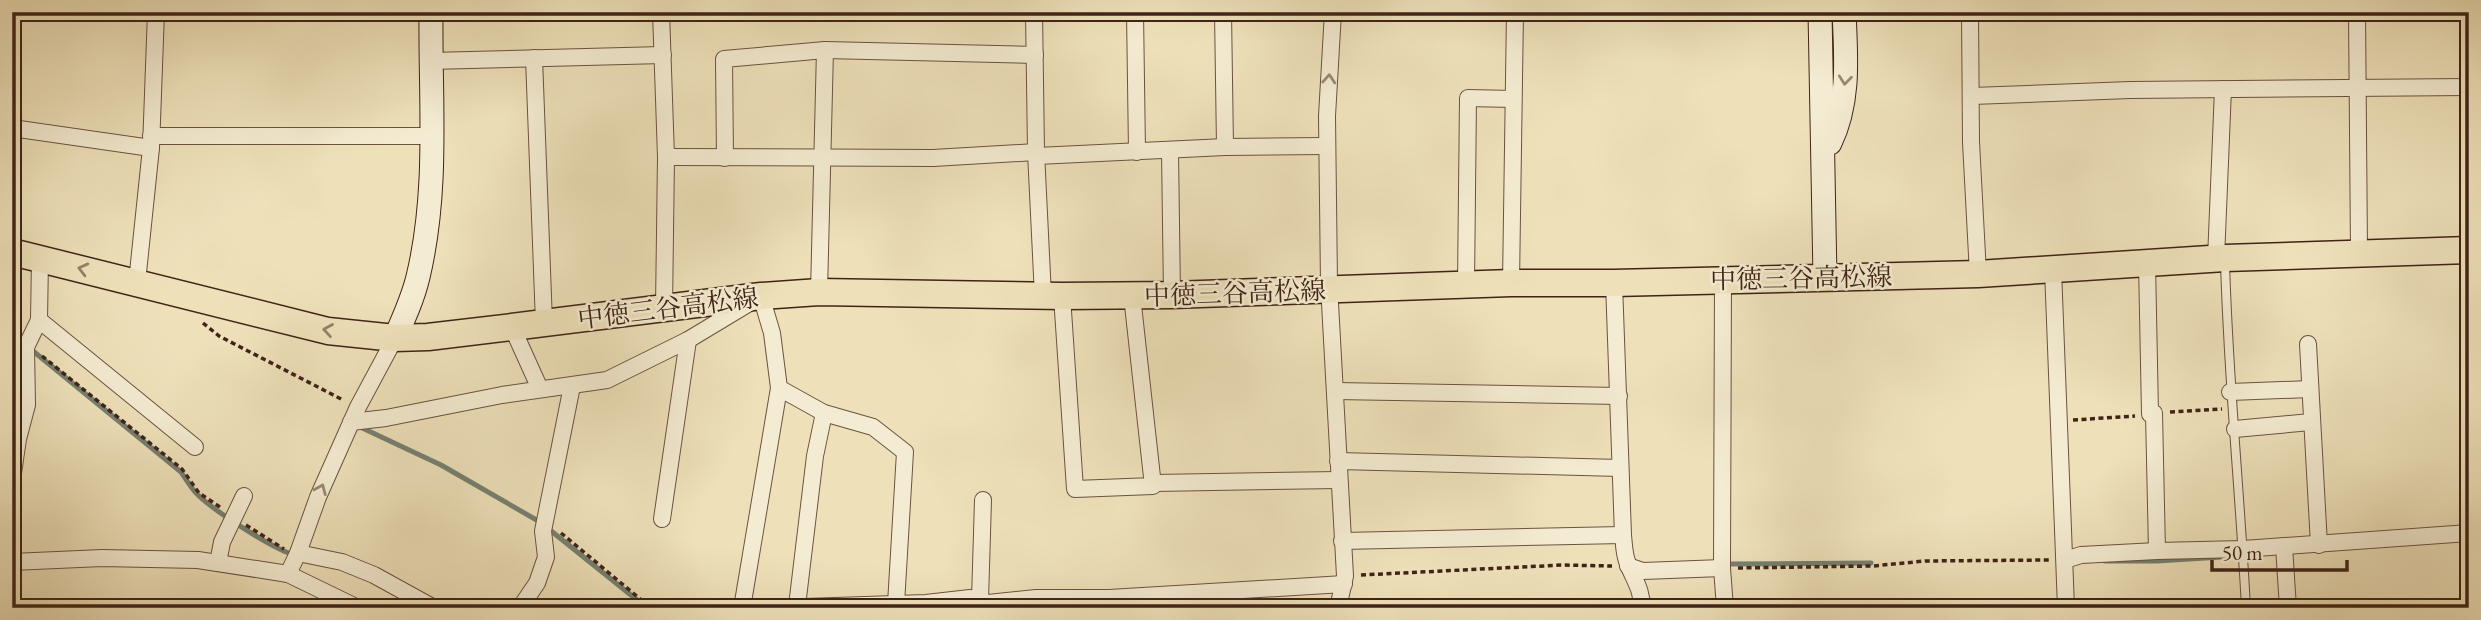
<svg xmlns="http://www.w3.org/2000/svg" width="2481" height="620" font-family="'EB Garamond','Noto Serif JP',serif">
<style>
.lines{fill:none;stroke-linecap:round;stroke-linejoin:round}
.stream{stroke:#758071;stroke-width:5}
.lane-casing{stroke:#6c5240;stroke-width:10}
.street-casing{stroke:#6c5240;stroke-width:18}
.secondary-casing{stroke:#402317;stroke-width:25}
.primary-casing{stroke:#402317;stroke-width:29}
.path{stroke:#402317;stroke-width:3.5;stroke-dasharray:5 3.5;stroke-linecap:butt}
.lane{stroke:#f4ecd2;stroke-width:8}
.street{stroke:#f4ecd2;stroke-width:16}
.secondary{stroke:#f4ecd2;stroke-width:23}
.primary{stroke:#eee1ba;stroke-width:26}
.oneway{stroke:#9a8874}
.oneway2{stroke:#978268}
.labels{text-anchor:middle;stroke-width:5;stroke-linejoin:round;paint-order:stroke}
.street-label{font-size:26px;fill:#402317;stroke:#f4ecd2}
</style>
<rect width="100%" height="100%" fill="#eee1ba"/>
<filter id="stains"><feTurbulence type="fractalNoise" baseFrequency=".00286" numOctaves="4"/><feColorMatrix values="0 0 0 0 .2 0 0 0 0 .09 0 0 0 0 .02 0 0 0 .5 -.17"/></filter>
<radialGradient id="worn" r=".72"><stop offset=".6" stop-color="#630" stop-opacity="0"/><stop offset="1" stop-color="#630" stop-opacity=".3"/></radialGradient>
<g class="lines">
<g class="stream">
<path d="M12,349L21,350"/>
<path d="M33,351L181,472C186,479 191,488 197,494C214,511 269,546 291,554"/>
<path d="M358,426L441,465L540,522L647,608"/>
<path d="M2105,561H2157L2221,557"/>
<path d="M1727,564L1871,563"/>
</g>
<defs>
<path id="lane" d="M2225,261C2228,377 2240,492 2246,608"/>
<g id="street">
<path d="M661,12L666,157L664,308"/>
<path d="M1034,12L1036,152L1043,296"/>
<path d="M1135,12L1137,152"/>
<path d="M1223,12L1225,147"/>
<path d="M1333,12L1327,116L1329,285L1345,576L1338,608"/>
<path d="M1970,12L1971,142L1978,274"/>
<path d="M2357,12L2359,252"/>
<path d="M534,58L544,323"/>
<path d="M430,61L663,55"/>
<path d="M1972,96L2130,90L2469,87"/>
<path d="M12,128L151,148"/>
<path d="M151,136H433"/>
<path d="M1170,151L1172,295"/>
<path d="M1037,156L1225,147L1326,146"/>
<path d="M666,157L933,158L1036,152"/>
<path d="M725,158L724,59L825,50L1035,55"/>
<path d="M2216,259L2223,89"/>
<path d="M2147,263L2150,414"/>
<path d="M2053,269L2066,608"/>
<path d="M1723,280L1722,568L1725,608"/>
<path d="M137,282L151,148L156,12"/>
<path d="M1511,283L1515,12"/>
<path d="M1614,283L1623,535C1624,544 1624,555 1628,564C1634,580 1642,589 1642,608"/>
<path d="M1466,285L1468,98L1513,99"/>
<path d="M819,292L825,50"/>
<path d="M1062,296L1075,489L1153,486L1132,296"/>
<path d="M39,320L195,447"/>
<path d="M512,327L540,389"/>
<path d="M2308,344L2319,545"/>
<path d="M779,388L824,413L873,427L905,452L896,604"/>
<path d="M1336,391L1619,396"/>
<path d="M2230,392L2310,389"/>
<path d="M2154,413L2157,551"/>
<path d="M351,422L386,418L502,395L607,380L688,340L761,296L772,333L779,388L742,608"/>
<path d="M2235,429L2311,422"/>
<path d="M1338,461L1620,468"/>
<path d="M12,480L18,439L27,405L26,347L39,320L40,258"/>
<path d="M1154,483L1338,480"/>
<path d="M662,519L688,340"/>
<path d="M1342,541L1623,535"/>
<path d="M2284,546L2288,608"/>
<path d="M298,553L342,562L374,575L434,608"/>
<path d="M2065,560L2081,555L2157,551L2243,549L2469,533"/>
<path d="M12,562L102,558L198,560L288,574L358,608"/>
<path d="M218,563L222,542L244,496"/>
<path d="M1628,566L1643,571L1722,568"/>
<path d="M288,574L298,553L318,497L358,407L395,338"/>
<path d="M12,606L18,608"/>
<path d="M797,606L815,456L824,413"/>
<path d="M520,608L537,583L546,557L543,531L572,386"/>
<path d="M774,608L926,603L970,598L988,603L1036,598H1109L1344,584"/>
<path d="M982,608L980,600L983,500"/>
</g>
<g id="secondary">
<path d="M1820,12L1825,278"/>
<path d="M1830,143C1850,102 1846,57 1844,12"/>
<path d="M395,338C404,318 413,298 418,277C439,189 430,101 431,12"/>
</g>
<path id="primary" d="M12,252L328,331L395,338L428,337L512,327L761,296L819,292L1062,296L1172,295L1511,283H1614L1978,274L2225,258L2469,250"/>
</defs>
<use href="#lane" class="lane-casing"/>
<use href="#street" class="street-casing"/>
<use href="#secondary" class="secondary-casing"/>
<use href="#primary" class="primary-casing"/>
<g class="path">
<path d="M203,323L219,336L343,400"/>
<path d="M42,356L182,469L199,493L220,507"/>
<path d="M2170,412L2222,409"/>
<path d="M2073,420L2135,416"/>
<path d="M246,525L284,549"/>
<path d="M561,533L651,608"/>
<path d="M1738,568L1873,566L1925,561L2049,560"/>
<path d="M1361,575L1563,565L1612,566"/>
</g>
<use href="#lane" class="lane"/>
<use href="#street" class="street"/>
<use href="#secondary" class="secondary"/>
<use href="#primary" class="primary"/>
</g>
<defs><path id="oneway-chevron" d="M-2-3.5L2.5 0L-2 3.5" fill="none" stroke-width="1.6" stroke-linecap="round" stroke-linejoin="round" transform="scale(1.75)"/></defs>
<g class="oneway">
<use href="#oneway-chevron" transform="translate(1329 79) rotate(-86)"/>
<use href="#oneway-chevron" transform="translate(1845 80) rotate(96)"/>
<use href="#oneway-chevron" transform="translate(321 489) rotate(-67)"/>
</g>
<g class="oneway2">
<use href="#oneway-chevron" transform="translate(83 269) rotate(-166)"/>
<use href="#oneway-chevron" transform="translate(328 330) rotate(-170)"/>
</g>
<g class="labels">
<g class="street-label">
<text transform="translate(1801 278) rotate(-1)" y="9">中徳三谷高松線</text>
<text transform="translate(1235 293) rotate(-2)" y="9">中徳三谷高松線</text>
<text transform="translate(668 308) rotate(-7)" y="9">中徳三谷高松線</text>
</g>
</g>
<rect width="2481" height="620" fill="none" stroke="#eee1ba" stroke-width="42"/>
<rect x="14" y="14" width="2453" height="592" fill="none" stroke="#402317" stroke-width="3.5"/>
<rect x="21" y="21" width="2439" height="578" fill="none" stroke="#402317" stroke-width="2"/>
<path d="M2212 560v10h135v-10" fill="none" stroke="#402317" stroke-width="3.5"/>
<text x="2222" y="560" font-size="21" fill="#402317" stroke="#f4ecd2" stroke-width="5" paint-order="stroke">50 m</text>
<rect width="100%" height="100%" filter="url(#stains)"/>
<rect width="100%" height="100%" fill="url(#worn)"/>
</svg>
